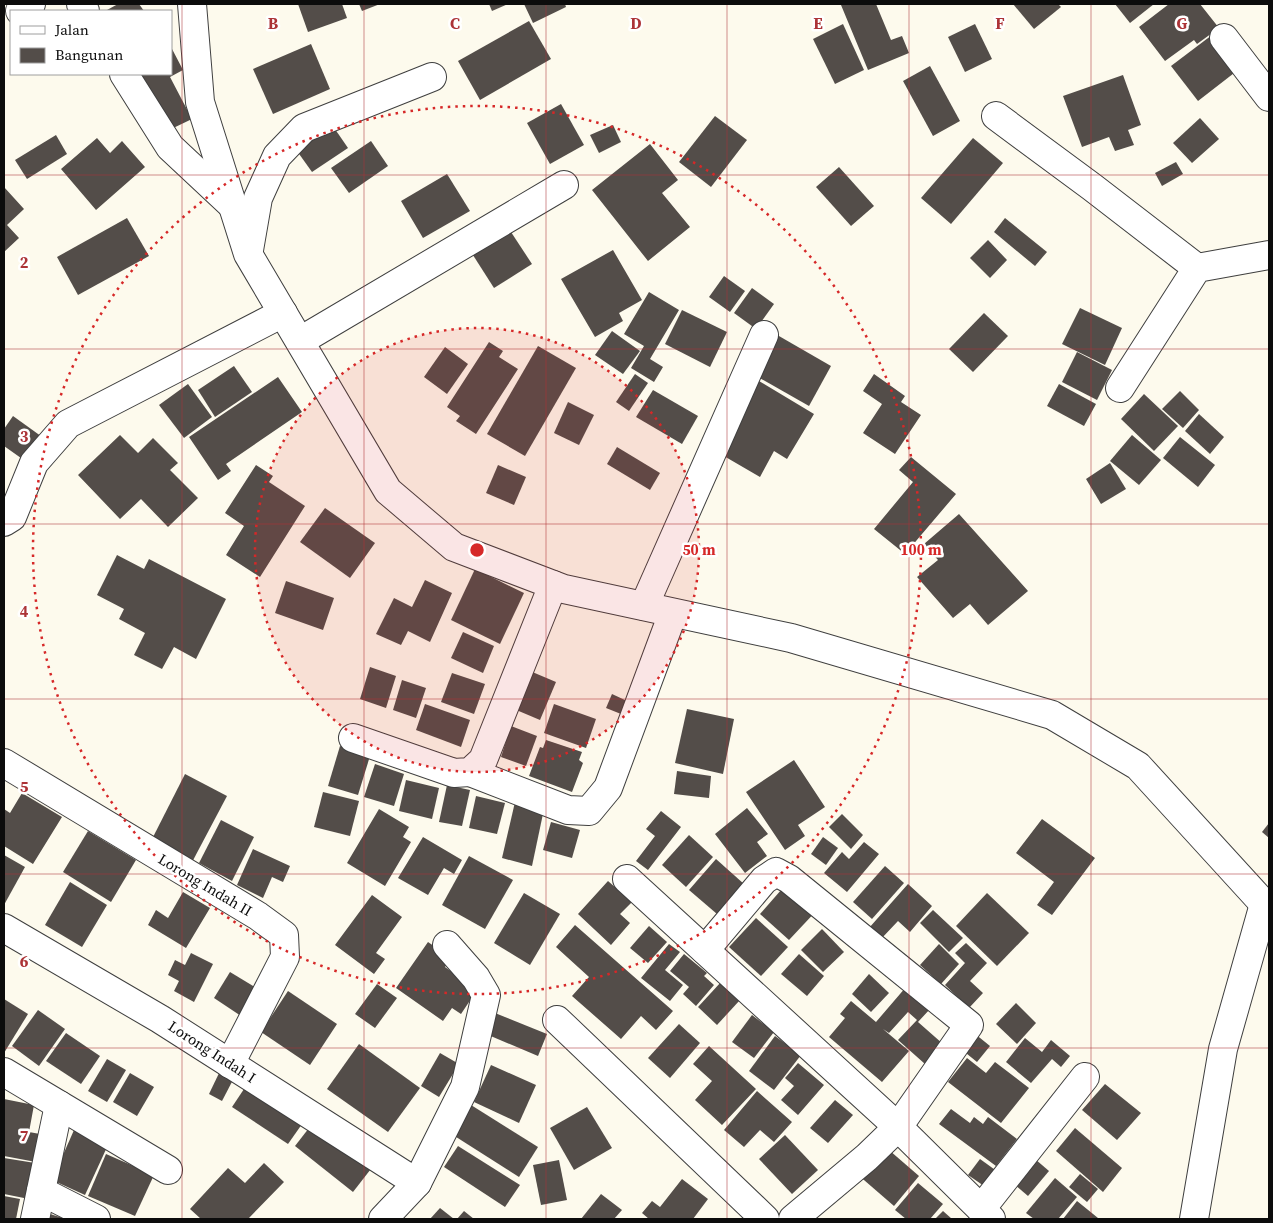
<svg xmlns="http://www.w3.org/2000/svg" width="1273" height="1223" font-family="'Source Serif 4',serif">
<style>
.building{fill:#534d49}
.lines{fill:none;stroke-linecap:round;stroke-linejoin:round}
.street-casing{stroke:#3f3f3f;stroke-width:30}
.street{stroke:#fff;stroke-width:28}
.grid{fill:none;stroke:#ac3337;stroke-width:1;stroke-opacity:0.55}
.ring{fill:none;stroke:#d62828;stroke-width:2.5;stroke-dasharray:2.5 5}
.labels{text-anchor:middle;stroke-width:5;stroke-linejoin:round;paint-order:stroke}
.street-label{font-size:15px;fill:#0c0c0c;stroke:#fff}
.grid-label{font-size:16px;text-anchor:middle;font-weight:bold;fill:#ac3337;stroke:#fff;stroke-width:5;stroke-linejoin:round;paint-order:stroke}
.centre{fill:#d62828;stroke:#fff;stroke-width:2.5}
.ring-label{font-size:15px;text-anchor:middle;font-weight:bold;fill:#d62828;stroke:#fff;stroke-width:5;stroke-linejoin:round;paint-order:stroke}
</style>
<rect width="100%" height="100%" fill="#fdfaed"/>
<g class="building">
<path d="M118,4H139L144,11H108L107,10Z"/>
<path d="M298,4H342L347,18L308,32Z"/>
<path d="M359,4H380L362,11Z"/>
<path d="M489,4H508L492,11Z"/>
<path d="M524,4H565L566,7L533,23Z"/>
<path d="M844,4H876L891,40L902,36L909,53L868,70L841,5Z"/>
<path d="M1013,4H1058L1061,7L1034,29Z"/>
<path d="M1115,4H1154L1130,23Z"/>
<path d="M1169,4H1200L1219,28L1197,44L1194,40L1165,61L1139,27Z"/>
<path d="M529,21L551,59L480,100L458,61Z"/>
<path d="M843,24L864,70L835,84L813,39Z"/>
<path d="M975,24L992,59L965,72L948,37Z"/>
<path d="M1212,35L1238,70L1198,101L1171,66Z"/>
<path d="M311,44L330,89L273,114L253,69Z"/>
<path d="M171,47L183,70L170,77L192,119L167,131L137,74H171Z"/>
<path d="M930,66L960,121L933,136L903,81Z"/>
<path d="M1123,75L1141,125L1128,130L1134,145L1115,151L1109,137L1082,147L1063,96Z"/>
<path d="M561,104L584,145L550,164L527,123Z"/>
<path d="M715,116L747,140L711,187L679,162Z"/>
<path d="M1200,118L1219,139L1192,163L1173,143Z"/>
<path d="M328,119L348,148L312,172L292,144Z"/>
<path d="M613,125L621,142L599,153L590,135Z"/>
<path d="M56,135L67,154L27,179L15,160Z"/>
<path d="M97,138L110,153L122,141L145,167L96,210L61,169Z"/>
<path d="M973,138L1003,163L951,224L921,198Z"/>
<path d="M371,141L388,166L349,193L331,168Z"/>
<path d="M650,144L678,180L662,193L690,227L648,261L592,190Z"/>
<path d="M1176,162L1183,174L1162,186L1155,173Z"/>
<path d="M839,167L874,206L851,226L816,187Z"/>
<path d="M447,174L470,211L423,238L401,201Z"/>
<path d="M4,187L24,209L7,225L19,238L4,252Z"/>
<path d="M127,218L149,256L78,295L57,257Z"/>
<path d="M1005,218L1047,252L1035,266L994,232Z"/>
<path d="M509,229L532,264L494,288L471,252Z"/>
<path d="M988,240L1007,260L990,278L970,258Z"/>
<path d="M613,250L642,300L619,313L623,321L595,337L561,279Z"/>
<path d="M724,276L745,291L730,312L709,297Z"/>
<path d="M752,288L774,304L756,329L734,313Z"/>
<path d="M649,292L679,310L650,359L663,367L654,382L631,368L644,346L624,334Z"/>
<path d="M1080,308L1122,328L1105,365L1062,344Z"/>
<path d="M682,310L727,332L710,367L665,344Z"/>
<path d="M984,313L1008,336L973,372L949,349Z"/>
<path d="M612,331L640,351L623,374L595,355Z"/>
<path d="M772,332L831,366L809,406L749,372Z"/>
<path d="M489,342L503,351L499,357L518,369L476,434L456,421L460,416L447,407Z"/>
<path d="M538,346L576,368L525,456L487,434Z"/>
<path d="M445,347L468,364L447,394L424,377Z"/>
<path d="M1077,352L1112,370L1097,400L1062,382Z"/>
<path d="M234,366L252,392L215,417L198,390Z"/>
<path d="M635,374L648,383L629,411L616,402Z"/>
<path d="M874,374L905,396L901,402L921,415L895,454L863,433L882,404L863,391Z"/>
<path d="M278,377L302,412L226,464L231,471L218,480L189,437Z"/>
<path d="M759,381L814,414L787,459L774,451L760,477L717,452Z"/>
<path d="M188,384L212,417L184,438L159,405Z"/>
<path d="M1059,384L1096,404L1084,426L1047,406Z"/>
<path d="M653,390L698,416L682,444L636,417Z"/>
<path d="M1180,391L1199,410L1183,428L1162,409Z"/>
<path d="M1144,394L1178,426L1154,451L1121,419Z"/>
<path d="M568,402L594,415L579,445L554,433Z"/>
<path d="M1199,414L1224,437L1210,454L1185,431Z"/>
<path d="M13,416L45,439L28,463L4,446V429Z"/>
<path d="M120,435L138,453L153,438L178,463L170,470L198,498L168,527L141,499L120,519L78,475Z"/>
<path d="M1132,435L1161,460L1139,485L1110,461Z"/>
<path d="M1180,437L1215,465L1198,487L1163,458Z"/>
<path d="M617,447L660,473L650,490L607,464Z"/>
<path d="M911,457L956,494L905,554L874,529L913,482L899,470Z"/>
<path d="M1110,463L1126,489L1101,504L1086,479Z"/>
<path d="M256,465L273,476L269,482L305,506L260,577L226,555L244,526L225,513Z"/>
<path d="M498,465L526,477L514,505L486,493Z"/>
<path d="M325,508L375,543L350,578L300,542Z"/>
<path d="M959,514L1028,591L988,625L970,604L953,618L917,577L938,560L924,544Z"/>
<path d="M117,555L144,569L149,559L226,599L196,659L174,647L162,669L134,655L145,633L119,619L124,609L97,595Z"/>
<path d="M475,569L524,593L500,644L451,620Z"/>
<path d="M425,580L452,593L430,642L408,631L401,645L376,634L394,598L412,607Z"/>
<path d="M286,581L334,598L323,630L275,613Z"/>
<path d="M463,632L494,646L483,673L451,658Z"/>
<path d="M370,667L396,676L386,708L360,699Z"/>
<path d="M530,671L556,682L540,720L514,709Z"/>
<path d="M452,673L485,684L474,714L441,702Z"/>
<path d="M402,680L426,688L416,718L393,710Z"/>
<path d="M612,694L627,701L621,714L606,708Z"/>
<path d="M425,704L470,720L461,747L416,730Z"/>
<path d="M554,704L596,719L586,748L544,733Z"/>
<path d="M687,709L734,719L723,774L675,763Z"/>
<path d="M511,726L537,736L526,766L501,757Z"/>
<path d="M546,740L582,752L579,760L583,763L572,792L529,776L540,747L543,748Z"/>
<path d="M340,746L370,756L358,795L328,786Z"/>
<path d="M794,760L825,807L798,825L805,836L785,850L746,792Z"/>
<path d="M375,764L404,774L394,806L364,797Z"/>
<path d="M677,771L711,776L709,798L674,794Z"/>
<path d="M185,774L227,796L190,866L149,845Z"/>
<path d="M406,780L439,788L432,819L399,811Z"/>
<path d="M447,785L470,790L462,826L439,822Z"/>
<path d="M323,792L359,801L350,836L314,827Z"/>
<path d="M22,793L62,817L33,864L4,846V809L10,813Z"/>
<path d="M476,796L505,803L497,834L469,828Z"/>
<path d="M515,802L544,809L532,866L502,858Z"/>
<path d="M747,808L768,834L757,842L767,856L745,873L715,834Z"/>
<path d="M379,809L409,827L403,837L411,842L385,886L347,863Z"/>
<path d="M661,811L681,827L648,870L636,861L655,836L646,829Z"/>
<path d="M842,814L863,835L851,849L829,827Z"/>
<path d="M1042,819L1095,858L1052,915L1037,905L1054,882L1016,853Z"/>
<path d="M221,820L254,837L232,881L199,863Z"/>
<path d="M551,822L580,830L572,858L543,850Z"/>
<path d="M1269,823V838L1262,832Z"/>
<path d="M88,831L136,860L111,902L63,872Z"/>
<path d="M689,835L713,857L686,887L662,865Z"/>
<path d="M423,837L462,860L454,874L444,868L428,895L398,878Z"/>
<path d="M823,837L838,848L826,865L811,854Z"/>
<path d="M864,842L879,854L847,892L824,873L842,852L849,859Z"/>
<path d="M253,849L290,866L283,882L272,877L263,898L237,885Z"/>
<path d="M4,855L25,867L4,905Z"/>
<path d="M469,856L513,880L485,929L442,905Z"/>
<path d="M716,859L744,884L717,914L689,890Z"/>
<path d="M885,866L904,883L872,919L853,902Z"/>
<path d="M608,881L632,902L620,914L630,923L611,945L578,914Z"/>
<path d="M789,881L819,908L789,940L760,914Z"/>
<path d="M70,882L107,905L82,947L45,925Z"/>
<path d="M908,884L932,906L910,932L898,921L881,939L869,928Z"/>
<path d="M183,892L210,908L186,948L148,925L156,910L168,918Z"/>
<path d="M524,893L560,914L530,965L494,943Z"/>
<path d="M987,893L1029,933L997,966L956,926Z"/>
<path d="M372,895L402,917L376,953L385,959L374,974L335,945Z"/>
<path d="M933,910L963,938L949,952L920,923Z"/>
<path d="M756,918L788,947L761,976L729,947Z"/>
<path d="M575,925L673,1011L656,1030L641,1016L621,1039L572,996L589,977L556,947Z"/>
<path d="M649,926L667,942L648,963L630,948Z"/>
<path d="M822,929L844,952L823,972L801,950Z"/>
<path d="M428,942L451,958L445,967L477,990L461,1014L452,1008L443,1021L396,988Z"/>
<path d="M966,943L987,963L970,981L983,993L969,1008L945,985L965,963L955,953Z"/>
<path d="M669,944L680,952L665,970L683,985L670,1001L641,978Z"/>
<path d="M939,944L959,964L941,984L920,965Z"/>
<path d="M191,953L213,964L194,1002L174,991L179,981L168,975L175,960L185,965Z"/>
<path d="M684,954L707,973L704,976L714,985L696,1006L683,994L689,987L670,971Z"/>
<path d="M799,954L824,976L807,996L781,974Z"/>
<path d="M230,972L258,989L241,1016L214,998Z"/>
<path d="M869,974L889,993L871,1012L852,994Z"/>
<path d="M721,982L740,1000L717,1025L698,1007Z"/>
<path d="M377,984L397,998L375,1028L355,1014Z"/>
<path d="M906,987L930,1009L918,1022L943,1044L925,1064L898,1040L917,1020L908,1012L889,1033L883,1029L909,1051L882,1082L829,1037L845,1018L840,1014L851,1001L876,1022Z"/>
<path d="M288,991L337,1024L310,1065L261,1032Z"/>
<path d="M4,999L28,1014L4,1053Z"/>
<path d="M1016,1003L1036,1023L1017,1044L996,1024Z"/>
<path d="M38,1010L65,1029L39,1066L12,1046Z"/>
<path d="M495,1013L547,1034L538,1056L486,1034Z"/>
<path d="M752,1015L774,1032L754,1058L732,1042Z"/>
<path d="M679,1024L700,1043L670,1078L648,1058Z"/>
<path d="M969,1029L990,1046L977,1062L956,1045Z"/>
<path d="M66,1033L100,1056L81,1084L46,1061Z"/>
<path d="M775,1036L801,1055L774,1090L749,1071Z"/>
<path d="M1025,1038L1042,1052L1051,1040L1070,1056L1061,1067L1052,1059L1031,1083L1006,1062Z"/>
<path d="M359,1044L420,1088L388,1132L327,1089Z"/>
<path d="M709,1046L756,1089L722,1125L695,1100L712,1081L693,1064Z"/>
<path d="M440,1053L459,1064L439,1097L421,1086Z"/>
<path d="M967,1058L986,1073L995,1062L1029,1088L1001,1123L948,1082Z"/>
<path d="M107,1059L126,1070L107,1102L88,1091Z"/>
<path d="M798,1063L824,1085L798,1115L781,1100L794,1086L785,1078Z"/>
<path d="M491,1065L536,1085L519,1123L474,1102Z"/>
<path d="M221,1069L235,1076L222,1101L209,1094Z"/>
<path d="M130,1073L154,1087L137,1116L113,1102Z"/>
<path d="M250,1080L307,1117L288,1144L232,1107Z"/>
<path d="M1105,1084L1141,1113L1117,1140L1082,1110Z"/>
<path d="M757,1091L792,1122L774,1142L760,1130L744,1147L724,1130Z"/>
<path d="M4,1099L34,1105L29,1132L40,1134L36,1162L4,1156Z"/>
<path d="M835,1100L853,1115L828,1143L810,1128Z"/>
<path d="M471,1105L538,1147L519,1177L453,1135Z"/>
<path d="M587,1107L612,1148L574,1170L550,1128Z"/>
<path d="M951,1109L970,1123L974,1117L983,1124L988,1117L1017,1139L996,1166L939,1124Z"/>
<path d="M316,1119L374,1165L353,1192L295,1146Z"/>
<path d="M1075,1128L1122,1168L1103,1192L1056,1151Z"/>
<path d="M74,1130L108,1145L85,1195L52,1180Z"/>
<path d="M785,1135L818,1170L792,1194L759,1159Z"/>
<path d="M882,1144L919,1176L894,1206L857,1174Z"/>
<path d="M458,1146L520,1185L505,1207L444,1167Z"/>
<path d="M1028,1153L1049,1171L1028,1196L1007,1178Z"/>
<path d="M106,1154L154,1175L135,1216L88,1196Z"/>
<path d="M4,1158L35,1163L29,1199L4,1194Z"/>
<path d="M980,1159L998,1172L987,1188L968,1175Z"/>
<path d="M559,1160L567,1200L541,1205L533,1165Z"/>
<path d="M264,1163L284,1182L248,1219H201L190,1209L228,1168L245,1183Z"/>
<path d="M1080,1174L1098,1189L1087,1202L1069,1187Z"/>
<path d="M1055,1178L1077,1197L1058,1219H1034L1026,1213Z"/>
<path d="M682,1179L708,1199L693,1219H649L642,1213L652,1201L660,1207Z"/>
<path d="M918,1183L943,1204L930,1219H906L895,1210Z"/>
<path d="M601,1194L622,1210L614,1219H581Z"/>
<path d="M4,1196L20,1199L16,1219H4Z"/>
<path d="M1077,1201L1098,1218L1100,1219H1063Z"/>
<path d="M440,1208L454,1219H430Z"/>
<path d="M464,1211L474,1219H457Z"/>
<path d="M943,1211L952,1219H935Z"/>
<path d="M50,1214L66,1219H48Z"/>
</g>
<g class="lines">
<defs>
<g id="street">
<path d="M81,4L85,11"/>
<path d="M192,4L200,102L248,254L388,491L454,547L564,589L791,638L1052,715L1138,766L1264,904L1269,912"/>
<path d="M20,11L31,4"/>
<path d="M1224,38L1269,97"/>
<path d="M124,74L170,147L232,205"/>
<path d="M996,116L1092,187L1197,268"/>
<path d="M249,250L258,198L277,156L304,128L432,77"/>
<path d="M300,341L564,185"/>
<path d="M1120,388L1197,268L1269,255"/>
<path d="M4,522L12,517L34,463L68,424L283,313"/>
<path d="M644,606L764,335"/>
<path d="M353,738L454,773L470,772L483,760L553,585"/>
<path d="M4,763L258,916L284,935L285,957L230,1064"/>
<path d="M470,772L568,810L589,811L608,788L673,613"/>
<path d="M627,879L898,1127L991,1219"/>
<path d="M4,928L160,1019L417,1183"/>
<path d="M705,950L764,880L776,872L789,879L969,1025L898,1127L867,1157L793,1219"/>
<path d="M557,1020L765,1219"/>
<path d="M4,1072L168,1170"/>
<path d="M41,1191L96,1219"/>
<path d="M981,1209L1085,1077"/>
<path d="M35,1219L59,1105"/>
<path d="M383,1219L417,1183L465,1087L486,995L476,978L447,945"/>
<path d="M1194,1219L1223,1049L1264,904"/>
</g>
</defs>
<use href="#street" class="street-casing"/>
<use href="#street" class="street"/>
</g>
<path class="grid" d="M182,4V1219M364,4V1219M546,4V1219M727,4V1219M909,4V1219M1091,4V1219M4,175H1269M4,349H1269M4,524H1269M4,699H1269M4,874H1269M4,1048H1269"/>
<circle cx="477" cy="550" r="222" fill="#d62828" fill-opacity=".12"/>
<g class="ring">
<circle cx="477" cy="550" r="222"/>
<circle cx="477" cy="550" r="444"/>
</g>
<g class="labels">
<g class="street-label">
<text transform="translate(205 885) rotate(31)" y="5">Lorong Indah II</text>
<text transform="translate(212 1052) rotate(33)" y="5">Lorong Indah I</text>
</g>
</g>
<g class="grid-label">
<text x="273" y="29">B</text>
<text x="455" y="29">C</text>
<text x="636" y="29">D</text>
<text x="818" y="29">E</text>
<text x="1000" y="29">F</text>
<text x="1182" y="29">G</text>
<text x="24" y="268">2</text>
<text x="24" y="442">3</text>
<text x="24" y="617">4</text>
<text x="24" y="792">5</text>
<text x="24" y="967">6</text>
<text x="24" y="1141">7</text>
</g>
<circle cx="477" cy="550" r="8" class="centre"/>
<g class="ring-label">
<text x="699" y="555">50 m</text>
<text x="921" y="555">100 m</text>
</g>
<rect width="1273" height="1223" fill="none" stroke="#0c0c0c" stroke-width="10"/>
<rect x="10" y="10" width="162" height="65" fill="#ffffff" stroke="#9e9e9e"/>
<rect x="20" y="26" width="25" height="8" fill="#ffffff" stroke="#9e9e9e"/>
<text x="55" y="35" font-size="15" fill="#0c0c0c">Jalan</text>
<rect x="20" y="48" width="25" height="15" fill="#534d49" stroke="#9e9e9e"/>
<text x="55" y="60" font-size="15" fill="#0c0c0c">Bangunan</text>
</svg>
